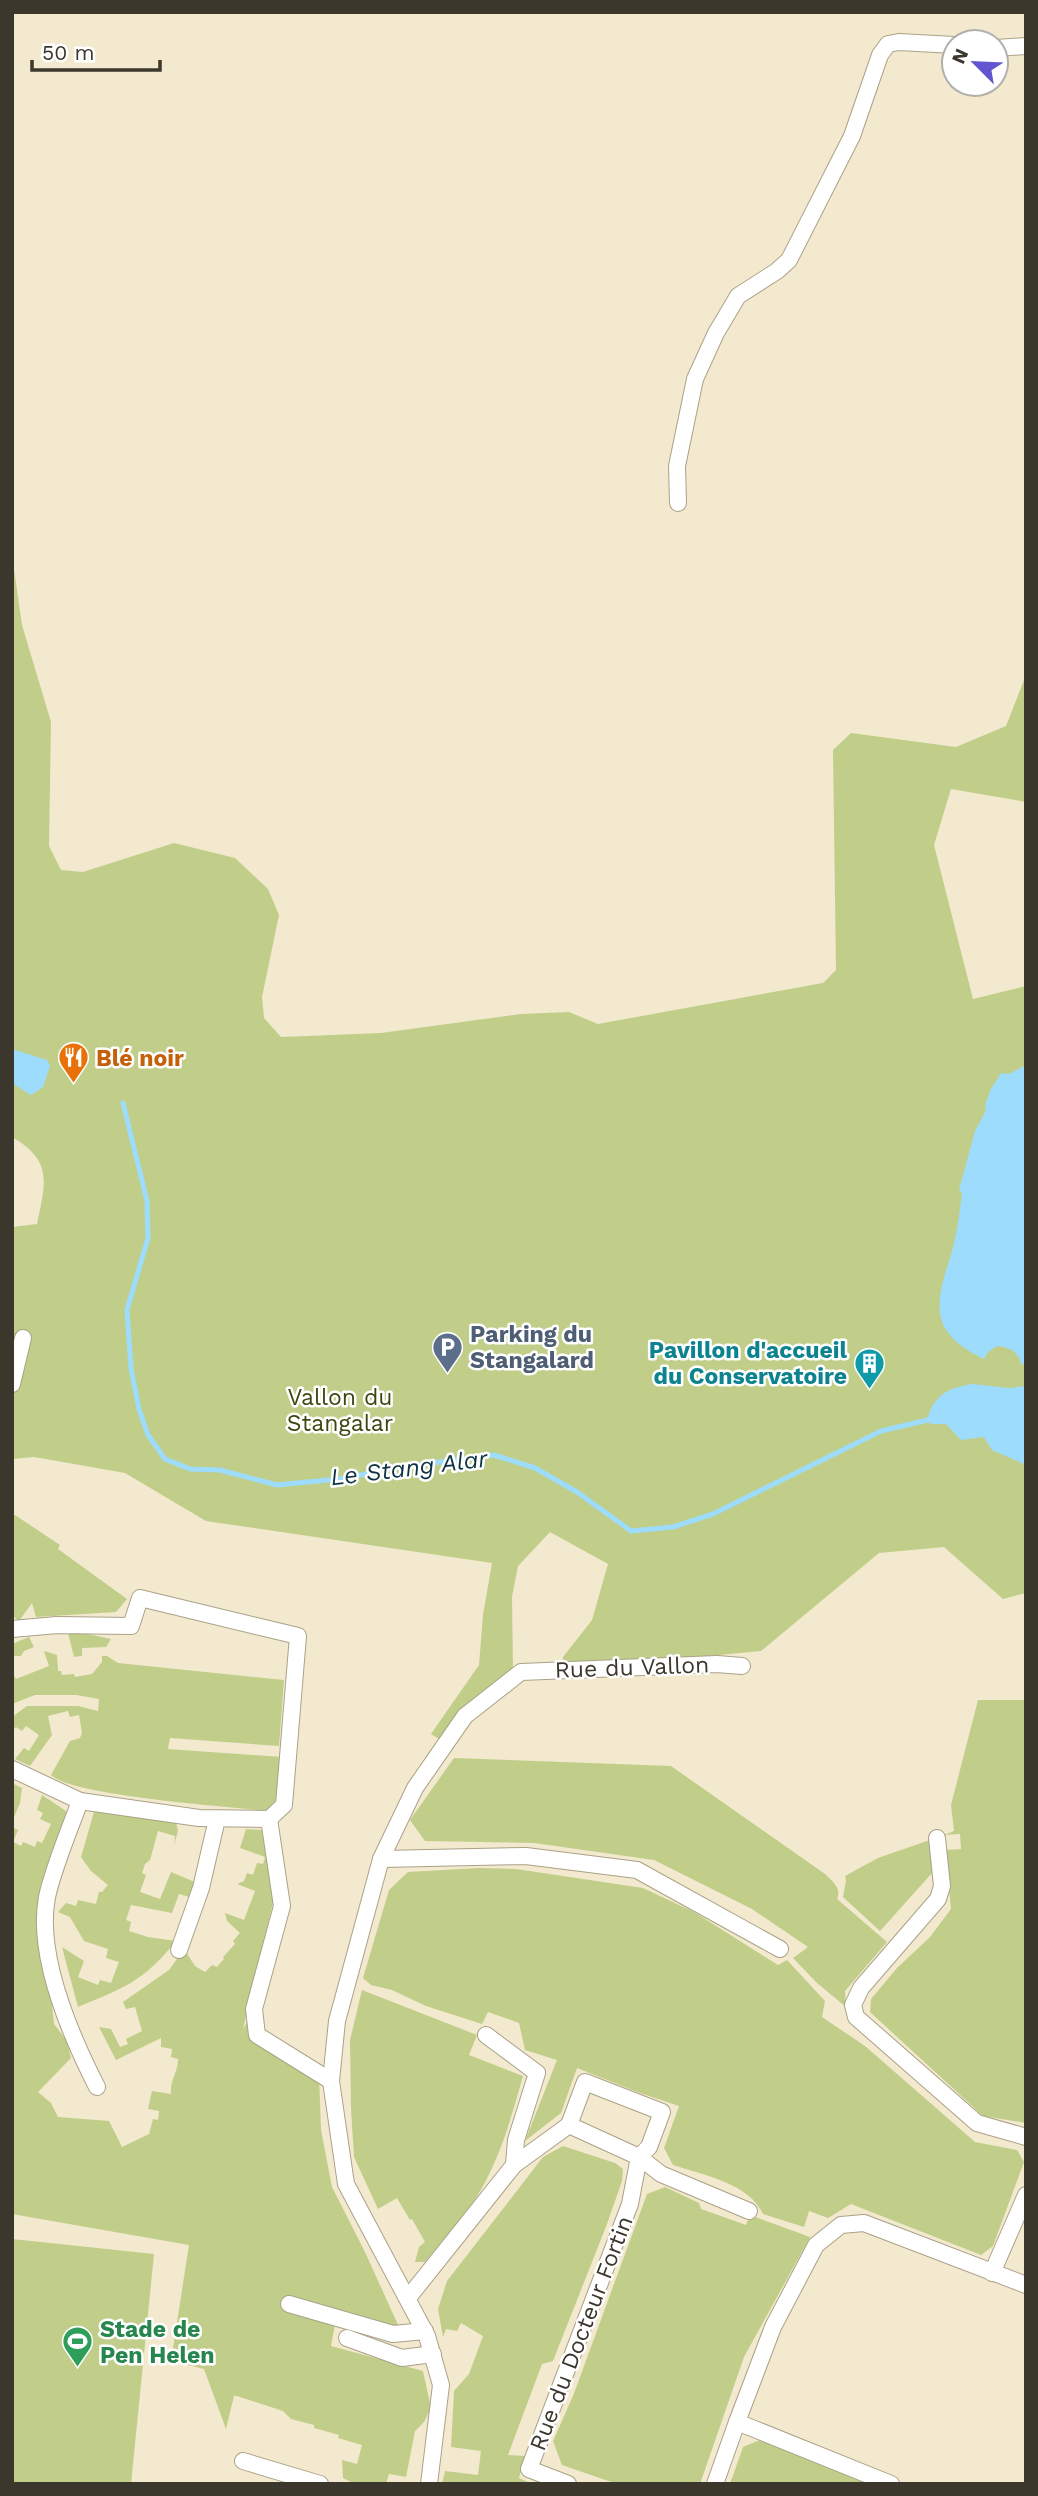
<svg xmlns="http://www.w3.org/2000/svg" width="1038" height="2496" font-family="'Work Sans',sans-serif">
<style>
.green{fill:#c0ce89}
.water{fill:#9ddcfc}
.lines{fill:none;stroke-linecap:round;stroke-linejoin:round}
.stream{stroke:#9ddcfc;stroke-width:5}
.minor-casing{stroke:#aaa187;stroke-width:18}
.minor{stroke:#fff;stroke-width:16}
.labels{text-anchor:middle;stroke-width:5;stroke-linejoin:round;paint-order:stroke}
.food-label{font-size:23px;font-weight:bold;fill:#c56008;stroke:#fff;text-anchor:start}
.service-label{font-size:23px;font-weight:bold;fill:#4e5e75;stroke:#fff;text-anchor:start}
.culture-label{font-size:23px;font-weight:bold;fill:#0d838f;stroke:#fff;text-anchor:end}
.park-label{font-size:23px;fill:#3d460f;stroke:#fff}
.street-label{font-size:23px;fill:#3b372d;stroke:#fff}
.leisure-label{font-size:23px;font-weight:bold;fill:#27864d;stroke:#fff;text-anchor:start}
.water-label{font-size:24px;font-style:italic;fill:#0e3343;stroke:#fff}
</style>
<rect width="100%" height="100%" fill="#f3e9ce"/>
<g class="green">
<path d="M12,555L22,625L51,722L49,846L61,870L83,872L174,843L235,858L268,889L279,915L262,997L264,1018L281,1037L381,1033L521,1014L569,1012L598,1024L823,983L836,970L833,750L851,733L956,747L1006,726L1026,675V802L951,789L934,845L973,999L1026,986V1593L1003,1599L944,1547L879,1553L761,1651L644,1662L562,1665L563,1657L592,1620L608,1564L550,1532L518,1566L512,1597L513,1672L442,1741L431,1734L479,1665L483,1615L492,1563L206,1521L125,1473L34,1457L12,1459V1227L37,1224C45,1184 54,1161 12,1137Z"/>
<path d="M15,1515L60,1545L58,1549L127,1599L116,1612L36,1617L32,1603L19,1621L14,1617L12,1517Z"/>
<path d="M78,1632L111,1639L106,1647L82,1648V1656L74,1657L68,1633Z"/>
<path d="M29,1637L34,1647L24,1651L21,1656H12V1644Z"/>
<path d="M44,1651L57,1655L58,1671H61L62,1675L74,1674L75,1677L92,1674L102,1662V1656H107L118,1663L284,1680L279,1746L170,1738L168,1749L282,1757L276,1805L270,1811C232,1807 72,1796 51,1775L70,1741L80,1738L82,1733L79,1715L70,1717L68,1711L48,1716L52,1735L30,1766L15,1759L24,1748L29,1751L39,1735L26,1726L22,1731L16,1727L12,1731V1717L27,1706H78L98,1711L99,1699L76,1695H35L12,1704V1672L16,1679L49,1666Z"/>
<path d="M978,1700H1026V2123L983,2116L870,2012L871,1999L897,1968L930,1937L951,1909L945,1850L961,1849L960,1834L944,1835L954,1831L951,1805Z"/>
<path d="M454,1758L671,1766L825,1874C832,1881 842,1888 837,1899L887,1942L845,1991L846,2007L817,1983L793,1958L808,1947L752,1909L654,1860L534,1843L425,1841L410,1820Z"/>
<path d="M12,1783L22,1788L20,1803L12,1822Z"/>
<path d="M42,1795L69,1813L40,1887L54,2024L67,2041L71,2058L38,2092L51,2103L58,2117L109,2121L122,2147L149,2134L153,2119L158,2120L159,2111L148,2109L152,2091L171,2094C170,2079 178,2073 178,2059L171,2057L172,2049L161,2047V2038L116,2060L99,2027L111,2029L120,2047L128,2044L126,2039L142,2031L135,2007L126,2009L123,2002L169,1970L184,1949L195,1966L205,1972L212,1965L217,1967L224,1959L223,1957L235,1944L233,1941L240,1933L227,1921L225,1913L244,1920L255,1891L237,1884L244,1881L247,1873L253,1875L257,1863L263,1864L265,1857L240,1848L246,1829L262,1830L269,1840L276,1890L243,2029L254,2009L258,2035L319,2074L321,2130L332,2187L365,2252L399,2327L307,2301L335,2325L331,2346L423,2371L431,2408L424,2422L415,2431L406,2477L389,2474L386,2484H355L343,2478L342,2460L357,2464L362,2445L338,2438L339,2435L314,2428V2425L291,2419L283,2411L237,2396H234L226,2429L204,2369L171,2361L189,2245L12,2214V1827L18,1830L13,1842L21,1846L23,1842L35,1847L37,1841L42,1843L51,1824L40,1819L43,1813L37,1810Z"/>
<path d="M94,1812L176,1822L178,1831L174,1845L175,1836L158,1831L150,1860L145,1864L142,1873L146,1875L140,1892L160,1899L171,1872L197,1883L193,1898L179,1894L172,1913L131,1905L126,1920L131,1922L129,1931L148,1937L176,1941C144,1981 124,1988 78,2007L62,1947L84,1961L78,1977L98,1985L100,1980L111,1983L119,1962L106,1958L108,1949L84,1941L70,1917L58,1912L66,1903L76,1906L78,1900L96,1904L99,1892H102L108,1885L91,1871L81,1857Z"/>
<path d="M930,1840L932,1873L880,1931L843,1897L846,1880L845,1876L878,1858Z"/>
<path d="M479,1868L516,1869L643,1888L694,1912L778,1965L787,1960L825,2001L822,2017L865,2046L975,2142L1017,2150L1024,2162L993,2246L981,2255L851,2204L828,2218L809,2211L804,2227L763,2214C749,2183 703,2175 673,2165L664,2148L679,2106L640,2093L577,2068L561,2113L525,2141L557,2060L525,2050L519,2023L488,2012L482,2024L426,2006L392,1990L371,1985L363,1978L389,1890L408,1872Z"/>
<path d="M362,1990L477,2035L469,2055L523,2076C511,2118 500,2160 476,2198C461,2220 442,2241 425,2262H415L419,2247L425,2242L412,2219L410,2220L397,2198L378,2209L354,2157L351,2109L350,2040Z"/>
<path d="M563,2146L615,2163L623,2169L622,2181L607,2224L553,2361L542,2364L508,2455L525,2456L519,2478L532,2484H442L445,2471L478,2475L481,2451L451,2447L454,2391L469,2374L483,2336L461,2323L457,2331L446,2329L443,2337L438,2309L447,2281L543,2157Z"/>
<path d="M665,2187L699,2203L701,2209L746,2225L750,2215L810,2237L744,2357L700,2484H617L562,2465L553,2441L573,2396L647,2194Z"/>
<path d="M12,2239L154,2254L131,2484H12Z"/>
<path d="M760,2440L863,2479L866,2484H730L743,2447Z"/>
</g>
<g class="water">
<path d="M12,1049L47,1060L50,1066L43,1087L31,1095L12,1083Z"/>
<path d="M1026,1065V1364H1021C1017,1351 1011,1348 997,1346L988,1352L984,1359C967,1351 945,1337 941,1318C935,1294 949,1266 954,1243C958,1226 960,1210 962,1193L959,1190L975,1131L986,1110L985,1106L990,1091L1001,1073L1009,1074Z"/>
<path d="M972,1384L1009,1388L1026,1386V1465L992,1450L984,1437L961,1440L946,1424H931L927,1420C934,1395 947,1388 972,1384Z"/>
</g>
<g class="lines">
<path class="stream" d="M123,1103L147,1201L148,1238L127,1310L131,1368L139,1409L148,1435L165,1459L190,1469L220,1470L277,1485L348,1478L386,1469L494,1455L535,1468L577,1492L631,1531L673,1527L713,1514L881,1431L932,1419"/>
<defs>
<g id="minor">
<path d="M996,48L1026,46"/>
<path d="M678,503L677,466L695,379L716,333L738,296L777,271L789,260L852,136L880,55L888,44L899,42L954,45"/>
<path d="M12,1384L23,1338"/>
<path d="M12,1629L57,1625L131,1626L140,1598L298,1636L284,1805L269,1819"/>
<path d="M12,1769L80,1801L199,1818L269,1819L282,1906L254,2009L257,2035L331,2081"/>
<path d="M80,1801C69,1831 54,1866 47,1897C36,1955 71,2036 97,2087"/>
<path d="M937,1838L942,1886L938,1899L861,1988L853,2005L856,2017L977,2123L1026,2137"/>
<path d="M381,1859L526,1856L637,1870L780,1949"/>
<path d="M179,1950L201,1888L217,1819"/>
<path d="M486,2035L537,2073L516,2140L514,2165"/>
<path d="M569,2125L585,2082L662,2112L649,2147L639,2157L661,2174L749,2211"/>
<path d="M992,2273L1026,2195"/>
<path d="M408,2298L514,2165L569,2125L639,2157L630,2204L529,2469L568,2484"/>
<path d="M289,2304L393,2334L425,2331"/>
<path d="M347,2338L402,2358L433,2354"/>
<path d="M243,2461L320,2484"/>
<path d="M429,2484L441,2385L427,2336L346,2184L331,2081L337,2021L381,1859L415,1788L465,1716L521,1672L717,1664L742,1666"/>
<path d="M715,2484L737,2422"/>
<path d="M891,2484L737,2422L773,2327L816,2245L841,2225L864,2223L1026,2285"/>
</g>
</defs>
<use href="#minor" class="minor-casing"/>
<use href="#minor" class="minor"/>
</g>
<defs>
<symbol id="restaurant-pin" viewBox="-11 -11 22 30"><path d="M0 17L-7.5 6A9.5 9.5 0 1 1 7.5 6Z" fill="#e8710a" stroke="#fff"/><path d="M-5-6h1v4h1v-4h1v4h1v-4h1v5L-1.5 .5V6h-2V.5L-5-1ZM5-6V6H3V1.5H1.5Q1.5-4 5-6Z" fill="#fff"/></symbol>
<symbol id="parking-pin" viewBox="-11 -11 22 30"><path d="M0 17L-7.5 6A9.5 9.5 0 1 1 7.5 6Z" fill="#5c6f8a" stroke="#fff"/><path d="M-3.5-5.5H1a3.5 3.5 0 0 1 0 7H-1V5.5H-3.5ZM-1-3.4V-.6H.8a1.4 1.4 0 0 0 0-2.8Z" fill="#fff"/></symbol>
<symbol id="building-pin" viewBox="-11 -11 22 30"><path d="M0 17L-7.5 6A9.5 9.5 0 1 1 7.5 6Z" fill="#0f9aa8" stroke="#fff"/><path d="M-4-6H4V6H1V3H-1V6H-4ZM-2.5-4.3h1.7v1.8h-1.7ZM.8-4.3h1.7v1.8H.8ZM-2.5-1h1.7V.8h-1.7ZM.8-1h1.7V.8H.8Z" fill="#fff"/></symbol>
<symbol id="stadium-pin" viewBox="-11 -11 22 30"><path d="M0 17L-7.5 6A9.5 9.5 0 1 1 7.5 6Z" fill="#2e9e5b" stroke="#fff"/><path d="M0-5a6.5 5 0 1 0 0 10a6.5 5 0 1 0 0-10ZM-3.5-1.8h7v3.6h-7Z" fill="#fff"/></symbol>
</defs>
<g fill-rule="evenodd">
<use href="#restaurant-pin" x="56" y="1040" width="35" height="47"/>
<use href="#parking-pin" x="430" y="1330" width="35" height="47"/>
<use href="#building-pin" x="852" y="1346" width="35" height="47"/>
<use href="#stadium-pin" x="60" y="2324" width="35" height="47"/>
</g>
<g class="labels">
<g class="food-label">
<text x="96" y="1066">Blé noir</text>
</g>
<g class="service-label">
<text x="470" y="1342">Parking du<tspan x="470" dy="26">Stangalard</tspan></text>
</g>
<g class="culture-label">
<text x="847" y="1358">Pavillon d'accueil<tspan x="847" dy="26">du Conservatoire</tspan></text>
</g>
<g class="park-label">
<text x="340" y="1405">Vallon du<tspan x="340" dy="26">Stangalar</tspan></text>
</g>
<g class="street-label">
<text transform="translate(632 1667) rotate(-2)" y="8">Rue du Vallon</text>
<text transform="translate(581 2333) rotate(-69)" y="8">Rue du Docteur Fortin</text>
</g>
<g class="leisure-label">
<text x="100" y="2337">Stade de<tspan x="100" dy="26">Pen Helen</tspan></text>
</g>
<g class="water-label">
<text transform="translate(409 1468) rotate(-7)" y="8">Le Stang Alar</text>
</g>
</g>
<rect width="1038" height="2496" fill="none" stroke="#3b372d" stroke-width="28"/>
<g transform="translate(975 63) rotate(294)"><circle r="33" fill="#ffffff" stroke="#b1afab" stroke-width="2"/>
<path d="M0-5L12 26L0 18L-12 26Z" fill="#6156cf"/>
<text y="-10" font-size="19" font-weight="bold" text-anchor="middle" fill="#3b372d">N</text>
</g>
<path d="M32 60v10h128v-10" fill="none" stroke="#3b372d" stroke-width="3.5"/>
<text x="42" y="60" font-size="21" fill="#3b372d" stroke="#ffffff" stroke-width="5" paint-order="stroke">50 m</text>
</svg>
